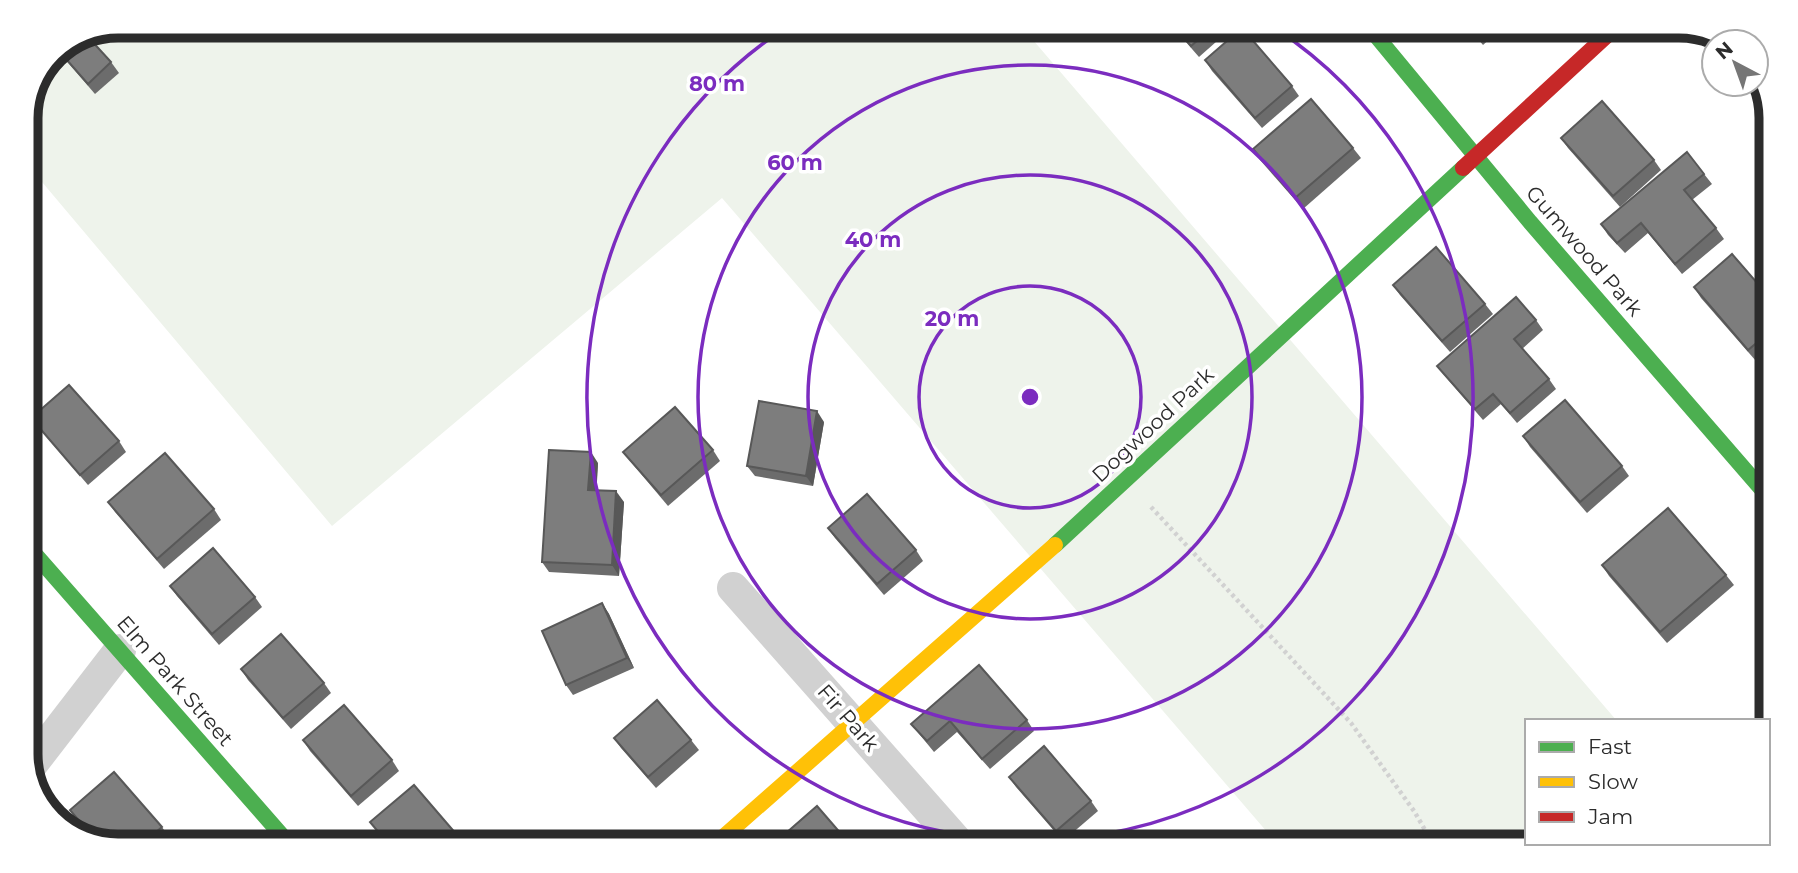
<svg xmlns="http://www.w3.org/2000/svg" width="1798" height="873" font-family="Montserrat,sans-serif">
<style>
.green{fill:#eef3eb}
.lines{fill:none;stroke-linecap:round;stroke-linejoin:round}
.path{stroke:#d1d1d1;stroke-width:4.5;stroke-dasharray:3.5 3.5;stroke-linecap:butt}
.street{stroke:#d1d1d1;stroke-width:32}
.fast{stroke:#4caf50;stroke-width:16}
.slow{stroke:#ffc107;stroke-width:16}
.jam{stroke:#c62828;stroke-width:16}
.wall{fill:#6c6c6c}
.shaded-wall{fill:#585858}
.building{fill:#7d7d7d;stroke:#585858;stroke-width:2}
.ring{fill:none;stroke:#7b2cbf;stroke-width:3.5}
.labels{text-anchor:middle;stroke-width:7;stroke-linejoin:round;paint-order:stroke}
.street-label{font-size:21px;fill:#2c2c2c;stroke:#fff}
.rim{fill:none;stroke:#2c2c2c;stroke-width:9}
.centre{fill:#7b2cbf;stroke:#fff;stroke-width:3.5}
.ring-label{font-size:21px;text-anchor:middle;font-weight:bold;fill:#7b2cbf;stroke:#fff;stroke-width:7;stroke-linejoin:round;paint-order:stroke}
</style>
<rect width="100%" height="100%" fill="#fff"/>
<path class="green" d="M118,26H1021L1617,721H1527V843H1692L1680,847H1280L722,198L332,526L26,163V113L53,53Z"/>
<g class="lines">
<path class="path" d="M1151,507L1351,723L1414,811L1435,847"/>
<g class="street">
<path d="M733,588L962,847"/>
<path d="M29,768L120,650"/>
</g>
<g class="fast">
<path d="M1368,26L1530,222L1772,501"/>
<path d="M26,544L292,847"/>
<path d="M1055,545L1463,168"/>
</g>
<path class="slow" d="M712,847L1055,545"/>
<path class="jam" d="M1463,168L1617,26"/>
</g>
<g class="wall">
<path d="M1172,26H1234L1199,57Z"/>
<path d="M1467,26H1504L1483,45Z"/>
<path d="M89,38L111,62L119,73L95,94L58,51Z"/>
<path d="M1205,60L1292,86L1299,96L1262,128L1212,71Z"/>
<path d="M1561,138L1654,160L1661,170L1620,207L1568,148Z"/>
<path d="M1353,148L1361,158L1303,209L1260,160L1253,149Z"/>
<path d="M1704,174L1712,184L1692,200L1716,228L1724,239L1682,274L1648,233L1625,253L1608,235L1601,224Z"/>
<path d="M1393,285L1485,304L1493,314L1450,352L1400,295Z"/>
<path d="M1694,287L1772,300V347L1756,361L1701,298Z"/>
<path d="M1536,320L1543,330L1522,349L1549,379L1556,389L1517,423L1501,404L1483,420L1445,376L1437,366Z"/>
<path d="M31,418L119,441L126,452L88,485L39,428Z"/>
<path d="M824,422L813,486L755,476L747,466Z"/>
<path d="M1523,436L1622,466L1629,476L1587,513L1530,447Z"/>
<path d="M713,450L720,461L668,506L631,462L623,452Z"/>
<path d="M598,463L596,490L624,502L619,576L549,572L542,562Z"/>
<path d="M108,502L214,509L221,520L164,569L115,512Z"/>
<path d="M828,528L916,550L923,561L884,595L835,538Z"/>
<path d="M1602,565L1726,575L1734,585L1667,643L1609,576Z"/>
<path d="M170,586L255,597L262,607L219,645L177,596Z"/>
<path d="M602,603L609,614L634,668L573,695L566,685Z"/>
<path d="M979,665L1027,720L1034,731L990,769L957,732L934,752L911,724Z"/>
<path d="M241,669L324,683L331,693L291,729L248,680Z"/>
<path d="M614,738L691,740L699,750L656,788L621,748Z"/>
<path d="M303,740L392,760L399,771L358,806L310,751Z"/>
<path d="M1009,777L1091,801L1098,811L1063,841L1016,787Z"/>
<path d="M70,810L162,827L169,837L158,847H118L95,841L77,821Z"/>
<path d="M370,822L457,835L464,846L463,847H390Z"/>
</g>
<g class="shaded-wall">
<path d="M817,411L824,422L813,486L806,476Z"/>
<path d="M591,452L598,463L596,500L588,490Z"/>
<path d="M616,491L624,502L619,576L612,565Z"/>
<path d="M602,603L609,614L634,668L627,658Z"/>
</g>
<g class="building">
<path d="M1174,26H1214L1191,46Z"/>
<path d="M1469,26H1485L1476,34Z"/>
<path d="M1242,28L1292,86L1255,118L1205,60Z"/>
<path d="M89,38L111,62L88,84L59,51Z"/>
<path d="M1311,99L1353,148L1295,198L1253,149Z"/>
<path d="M1602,101L1654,160L1613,196L1561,138Z"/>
<path d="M1687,152L1704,174L1684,190L1716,228L1675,264L1641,223L1617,243L1601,224Z"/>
<path d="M1436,247L1485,304L1442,341L1393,285Z"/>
<path d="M1732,254L1772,300V330L1748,350L1694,287Z"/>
<path d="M1516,297L1536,320L1514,339L1549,379L1510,413L1493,394L1475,409L1437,366Z"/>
<path d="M69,385L119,441L80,475L31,418Z"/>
<path d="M1565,400L1622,466L1580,502L1523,436Z"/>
<path d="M759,401L817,411L806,476L747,466Z"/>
<path d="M675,407L713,450L661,495L623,452Z"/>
<path d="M549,450L591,452L588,490L616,491L612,565L542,562Z"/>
<path d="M165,453L214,509L157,559L108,502Z"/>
<path d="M867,494L916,550L877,584L828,528Z"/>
<path d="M1668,508L1726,575L1660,632L1602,565Z"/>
<path d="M213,548L255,597L212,634L170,586Z"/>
<path d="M602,603L627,658L566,685L542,631Z"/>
<path d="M281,634L324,683L283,718L241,669Z"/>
<path d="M979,665L1027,720L982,759L950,721L927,741L911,724Z"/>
<path d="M657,700L691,740L648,777L614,738Z"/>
<path d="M344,705L392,760L351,796L303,740Z"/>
<path d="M1044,746L1091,801L1056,831L1009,777Z"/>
<path d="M114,772L162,827L138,847H118L97,842L70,810Z"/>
<path d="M414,785L457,835L443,847H391L370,822Z"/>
<path d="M817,806L849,843L845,847H770Z"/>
<path d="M212,832L225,847H195Z"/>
</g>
<g class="ring">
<circle cx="1030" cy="397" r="111"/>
<circle cx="1030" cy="397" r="222"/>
<circle cx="1030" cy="397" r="332"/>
<path d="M1275 28A443 443 0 1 1 785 28"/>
</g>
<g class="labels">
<g class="street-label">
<text transform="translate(1584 251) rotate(49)" y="7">Gumwood Park</text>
<text transform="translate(1153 425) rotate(-43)" y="7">Dogwood Park</text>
<text transform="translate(175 681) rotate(49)" y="7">Elm Park Street</text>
<text transform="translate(848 718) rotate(49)" y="7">Fir Park</text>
</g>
</g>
<path d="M0 0H1798V873H0ZM118 38H1679A80 80 0 0 1 1759 118V754A80 80 0 0 1 1679 834H118A80 80 0 0 1 38 754V118A80 80 0 0 1 118 38Z" fill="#fff" fill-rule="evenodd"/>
<path class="rim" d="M118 38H1679A80 80 0 0 1 1759 118V754A80 80 0 0 1 1679 834H118A80 80 0 0 1 38 754V118A80 80 0 0 1 118 38Z"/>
<circle cx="1030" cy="397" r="10" class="centre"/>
<g class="ring-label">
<text x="717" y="91">80 m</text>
<text x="795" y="170">60 m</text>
<text x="873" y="247">40 m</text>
<text x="952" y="326">20 m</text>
</g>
<rect x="1525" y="719" width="245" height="126" fill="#ffffff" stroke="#ababab" stroke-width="2"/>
<rect x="1539" y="742" width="35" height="10" fill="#4caf50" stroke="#ababab" stroke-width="2"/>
<text x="1588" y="754" font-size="21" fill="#2c2c2c">Fast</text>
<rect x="1539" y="777" width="35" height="10" fill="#ffc107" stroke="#ababab" stroke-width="2"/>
<text x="1588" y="789" font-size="21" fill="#2c2c2c">Slow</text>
<rect x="1539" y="812" width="35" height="10" fill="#c62828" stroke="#ababab" stroke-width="2"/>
<text x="1588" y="824" font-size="21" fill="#2c2c2c">Jam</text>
<g transform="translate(1735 63) rotate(319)"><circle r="33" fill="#ffffff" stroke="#ababab" stroke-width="2"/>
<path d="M0-5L12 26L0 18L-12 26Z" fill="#767676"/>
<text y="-10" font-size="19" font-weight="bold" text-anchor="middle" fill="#2c2c2c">N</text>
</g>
</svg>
